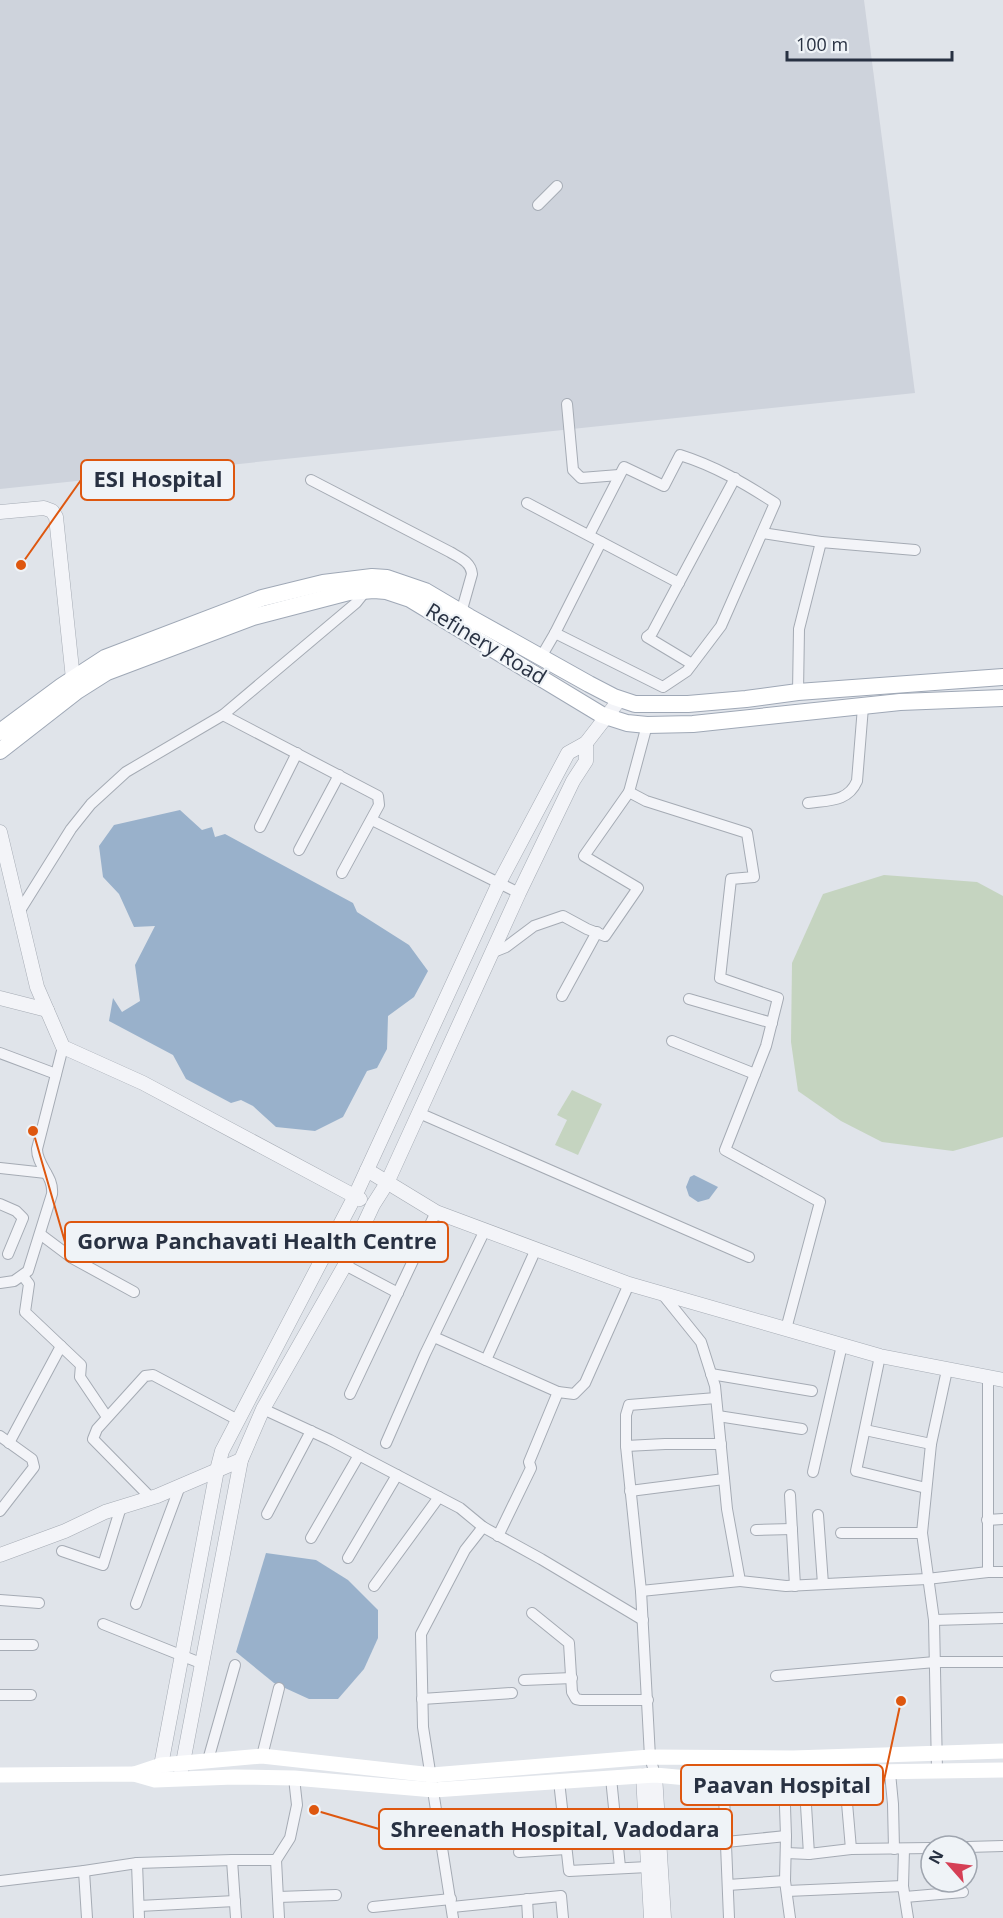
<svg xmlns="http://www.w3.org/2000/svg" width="1003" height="1918" font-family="'Open Sans',sans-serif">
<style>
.built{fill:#ced3dc}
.green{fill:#c5d4c0}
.water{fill:#99b1cb}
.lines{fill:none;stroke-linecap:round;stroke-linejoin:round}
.minor-casing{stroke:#a5abb4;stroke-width:12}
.tertiary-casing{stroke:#a5abb4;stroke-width:15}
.primary-casing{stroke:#9fa8b6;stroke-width:18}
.minor{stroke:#f3f4f8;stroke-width:10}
.tertiary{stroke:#f3f4f8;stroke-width:14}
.secondary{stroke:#fff;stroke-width:15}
.primary{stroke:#fff;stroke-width:16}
.labels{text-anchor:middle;stroke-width:4.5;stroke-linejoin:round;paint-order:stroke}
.street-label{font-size:21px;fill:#283142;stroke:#eff3f7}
.leader{fill:none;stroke:#de570f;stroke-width:2}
.callout-dot{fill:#de570f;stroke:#eff3f7;stroke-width:2}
.callout{fill:#eff3f7;stroke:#de570f;stroke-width:2}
.callout-label{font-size:22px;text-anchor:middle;font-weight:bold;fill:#283142}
</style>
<rect width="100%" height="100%" fill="#e0e4ea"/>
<path class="built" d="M0,0H864L915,393L0,489Z"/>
<g class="green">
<path d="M884,875L977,882L1003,896V1137L953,1151L882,1142L841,1121L798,1091L791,1042L792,963L823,894Z"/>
<path d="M572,1090L602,1104L578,1155L555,1145L567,1120L557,1115Z"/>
</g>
<g class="water">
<path d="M180,810L202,830L212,827L215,837L225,834L353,903L357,912L409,945L428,971L414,997L388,1016L387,1049L377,1068L367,1071L343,1117L315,1131L276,1127L253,1106L241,1100L231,1103L186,1079L173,1055L109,1021L113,998L122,1012L140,1001L135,965L155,926L134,927L119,894L103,877L99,846L114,825Z"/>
<path d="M694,1175L718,1187L709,1199L698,1202L689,1196L686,1187L690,1177Z"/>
<path d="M266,1553L316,1560L348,1580L378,1610V1638L364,1669L338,1699H309L274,1683L236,1652Z"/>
</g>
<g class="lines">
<defs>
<g id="minor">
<path d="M538,205L557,186"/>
<path d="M567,404L573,470L581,478L619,475"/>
<path d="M311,480L450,552C460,558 471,562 472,574L461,613"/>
<path d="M527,503L679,583"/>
<path d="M762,533L821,542"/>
<path d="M589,535L624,467L664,486L680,455C715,466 744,483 775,503L721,626L687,671L663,687L555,633L601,542"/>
<path d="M541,657L555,633"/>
<path d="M692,664L647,637L652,633L735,478"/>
<path d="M798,692L799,629L821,542L915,550"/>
<path d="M223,715L378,796L379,805L342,873"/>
<path d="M647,725L629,792L646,801L747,833L754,877L731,879L720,978L778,998L766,1046L725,1150L820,1202L786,1329"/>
<path d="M808,803C829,800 848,802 857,781L863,707"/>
<path d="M372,820L519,893"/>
<path d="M260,827L297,753"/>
<path d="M299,850L339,775"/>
<path d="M19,912L71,829L91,804L126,772L223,715L356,603L368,588"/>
<path d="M491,953L506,947L534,926L563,916L587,929L605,936L638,888L584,856L629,792"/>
<path d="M562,996L597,932"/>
<path d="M689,999L772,1023"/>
<path d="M672,1041L755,1074"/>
<path d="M0,1053L56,1074"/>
<path d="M419,1113L749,1257"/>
<path d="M0,1168L46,1173"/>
<path d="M0,1204L16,1211L23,1218L8,1254"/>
<path d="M40,1234L72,1258L134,1292"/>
<path d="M345,1265L398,1293"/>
<path d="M23,1276L29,1284L25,1312L81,1365L80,1377L107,1417"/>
<path d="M0,1283L14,1281L28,1271L52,1194C54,1176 37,1166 37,1149L63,1047"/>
<path d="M664,1296L701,1342L715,1386L727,1509L740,1581L786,1586L927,1579L988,1572H1003"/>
<path d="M434,1337L558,1392"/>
<path d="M880,1356L856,1471L926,1488"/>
<path d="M486,1360L536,1249"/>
<path d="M711,1374L812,1391"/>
<path d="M988,1377V1572"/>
<path d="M350,1394L436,1212"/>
<path d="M263,1409L330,1440L460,1508L483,1527L541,1559L643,1620"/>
<path d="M718,1416L802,1429"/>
<path d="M865,1430L931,1444"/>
<path d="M0,1436L32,1459L34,1467L0,1511"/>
<path d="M9,1443L61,1346"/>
<path d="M386,1443L425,1354L485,1230"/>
<path d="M626,1446L665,1444H721"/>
<path d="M813,1472L842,1345"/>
<path d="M630,1491L724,1479"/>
<path d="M790,1495L795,1586"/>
<path d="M151,1498L93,1439L97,1429L145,1376L153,1375L238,1420"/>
<path d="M267,1514L311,1431"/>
<path d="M818,1515L823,1584"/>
<path d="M987,1520L1003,1519"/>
<path d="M756,1530L792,1529"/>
<path d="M841,1533H922"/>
<path d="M498,1536L531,1468L529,1462L558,1392L574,1394L585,1383L629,1284"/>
<path d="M311,1538L359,1455"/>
<path d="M62,1551L103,1565L121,1507"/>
<path d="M348,1558L397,1475"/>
<path d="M374,1586L439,1497"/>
<path d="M641,1591L740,1581"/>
<path d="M0,1600L39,1603"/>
<path d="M136,1604L180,1486"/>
<path d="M532,1613L569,1643L572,1692L576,1699L581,1700H648"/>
<path d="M934,1620L1003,1618"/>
<path d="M103,1624L203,1664"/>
<path d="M0,1645H33"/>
<path d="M776,1676L935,1662H1003"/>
<path d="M524,1680L572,1678"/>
<path d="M0,1695H31"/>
<path d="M422,1699L512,1693"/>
<path d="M262,1756L279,1688"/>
<path d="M208,1760L235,1665"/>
<path d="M937,1771L934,1620L922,1533L931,1444L947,1370"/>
<path d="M804,1773L809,1854"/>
<path d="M890,1773L893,1804L894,1849"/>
<path d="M655,1775L650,1757L641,1591L626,1446V1415L629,1405L716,1398"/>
<path d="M784,1777L786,1836L785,1881L790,1918"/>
<path d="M611,1778L620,1867"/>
<path d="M559,1781L569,1871L648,1867"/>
<path d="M720,1781L724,1796L729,1918"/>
<path d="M724,1796L784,1794"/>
<path d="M847,1803L851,1849"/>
<path d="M564,1829L615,1824"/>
<path d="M442,1837L514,1831"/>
<path d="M726,1842L786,1836"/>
<path d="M967,1847L1003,1846"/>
<path d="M904,1849L903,1886L908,1918"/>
<path d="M519,1852L566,1849"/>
<path d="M786,1853L809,1854L851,1849L931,1848"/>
<path d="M137,1863L139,1918"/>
<path d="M84,1871L137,1863L232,1860"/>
<path d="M0,1881L84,1871L87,1918"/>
<path d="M728,1885L785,1881"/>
<path d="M787,1891L903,1886"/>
<path d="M278,1897L336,1895"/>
<path d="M905,1897L963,1892"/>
<path d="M527,1899L528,1918"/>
<path d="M139,1906L235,1901"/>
<path d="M373,1907L451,1899"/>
<path d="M452,1907L561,1896L563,1918"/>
<path d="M236,1918L232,1860H276"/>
<path d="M279,1918L276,1860L290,1838L297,1805L294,1778"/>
<path d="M453,1918L423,1727L421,1634L465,1550L483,1527"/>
</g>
<g id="tertiary">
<path d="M0,512L44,508L52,511L56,517L73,679L75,686"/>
<path d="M0,832L37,987L63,1047L143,1083L360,1199"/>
<path d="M0,998L47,1010"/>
<path d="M367,1170L436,1212L629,1284L880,1356L1003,1380"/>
<path d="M0,1555L65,1531L105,1512L157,1496L241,1460"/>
<path d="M181,1773L241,1460L263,1409L345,1265L373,1205L387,1183L519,893L573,781L586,761V743"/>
<path d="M655,1775L664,1918"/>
<path d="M159,1776L217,1470L222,1451L355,1196L499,883L568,753L586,743L620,699"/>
<path d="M643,1776L651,1918"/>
</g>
<g id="primary">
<path d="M0,732L62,686L105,658L262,598L323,583L372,577L387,578L425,591L469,617L589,684L614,697L635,704H688L746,699L798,692L1003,677"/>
<path d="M0,751L77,691L107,672L253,617L349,592L374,590L386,591L410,599L602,715L627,723L647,725L693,724L900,702L1003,698"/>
</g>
</defs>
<use href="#minor" class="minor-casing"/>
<use href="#tertiary" class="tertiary-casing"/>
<use href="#primary" class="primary-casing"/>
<use href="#minor" class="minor"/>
<use href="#tertiary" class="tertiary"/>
<g class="secondary">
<path d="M134,1774L161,1765L262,1756L432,1775L650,1757L793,1758L1003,1751"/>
<path d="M0,1775L134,1774L155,1780L234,1777L294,1778L434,1790L655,1775L720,1781L784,1777L804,1773L1003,1770"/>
</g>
<use href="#primary" class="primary"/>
</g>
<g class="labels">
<g class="street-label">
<text transform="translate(486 644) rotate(31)" y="7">Refinery Road</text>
</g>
</g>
<path class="leader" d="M21 565L81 480M33 1131L65 1242M901 1701L883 1785M314 1810L379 1829"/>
<g class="callout-dot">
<circle cx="21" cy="565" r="6"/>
<circle cx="33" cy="1131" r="6"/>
<circle cx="901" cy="1701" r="6"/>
<circle cx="314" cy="1810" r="6"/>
</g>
<g class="callout">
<rect x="81" y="460" width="153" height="40" rx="6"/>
<rect x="65" y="1222" width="383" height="40" rx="6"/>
<rect x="681" y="1765" width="202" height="40" rx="6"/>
<rect x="379" y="1809" width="353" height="40" rx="6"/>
</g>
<g class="callout-label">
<text x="158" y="487">ESI Hospital</text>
<text x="257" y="1249">Gorwa Panchavati Health Centre</text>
<text x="782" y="1793">Paavan Hospital</text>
<text x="555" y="1837">Shreenath Hospital, Vadodara</text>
</g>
<g transform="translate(949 1864) rotate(298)"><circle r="28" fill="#eff3f7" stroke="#9fa5af" stroke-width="1.5"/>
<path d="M0-4.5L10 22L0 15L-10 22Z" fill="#d53f55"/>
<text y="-9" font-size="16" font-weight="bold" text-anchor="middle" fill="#283142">N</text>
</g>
<path d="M787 51v9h165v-9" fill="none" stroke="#283142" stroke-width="3"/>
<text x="796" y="51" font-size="18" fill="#283142" stroke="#eff3f7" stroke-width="4.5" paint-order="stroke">100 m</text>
</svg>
